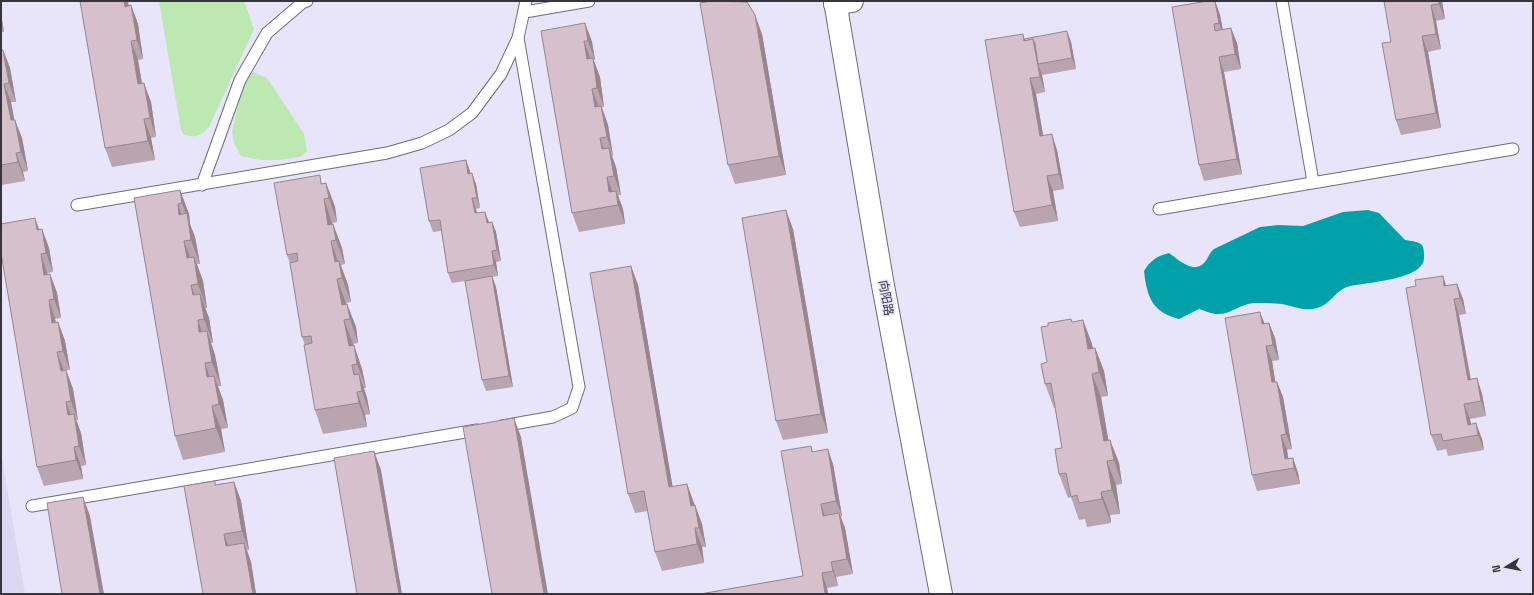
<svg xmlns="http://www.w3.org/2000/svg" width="1534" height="595" font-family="'Space Grotesk','Noto Sans SC',sans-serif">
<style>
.built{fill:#dcd7f3}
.green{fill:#bde8b2}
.water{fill:#00a1a8}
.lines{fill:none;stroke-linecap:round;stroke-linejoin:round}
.service-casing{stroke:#6f6b7e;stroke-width:13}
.minor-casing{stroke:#6f6b7e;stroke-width:24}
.tertiary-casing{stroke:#6f6b7e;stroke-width:24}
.service{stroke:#fff;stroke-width:11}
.minor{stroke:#fff;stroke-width:22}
.tertiary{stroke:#fff;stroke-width:22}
.wall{fill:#b8a5af}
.shaded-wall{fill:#96868f}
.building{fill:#d6c0cc;stroke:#96868f}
.labels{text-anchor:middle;stroke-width:3;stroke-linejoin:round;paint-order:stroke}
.street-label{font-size:12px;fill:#36343d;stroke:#e8e4fa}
</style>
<rect width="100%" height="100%" fill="#e8e4fa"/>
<path class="built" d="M1,452L25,594H1Z"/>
<g class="green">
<path d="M159,1H244L254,29L209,127C201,136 196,138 184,135L181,130Z"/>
<path d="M253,72L267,78L304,134L307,151L300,157L279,160H260L241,156L234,143L232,132L244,78Z"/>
</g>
<path class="water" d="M1368,210L1379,213L1405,240C1410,241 1418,241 1422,245C1424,248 1424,253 1424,257C1425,281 1363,282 1347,287C1335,291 1330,305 1317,308C1305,312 1293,306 1282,304C1273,303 1263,303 1254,303C1240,304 1230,314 1220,314C1213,315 1206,311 1199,309L1179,319C1152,312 1147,297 1144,271C1151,260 1157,256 1169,253C1179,260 1194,275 1205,262C1209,257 1209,253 1214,249L1260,227L1278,225L1303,226L1343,212Z"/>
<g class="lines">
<defs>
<g id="service">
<path d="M1282,1L1313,182"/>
<path d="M525,12L589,1"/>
<path d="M202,185L240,80L267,33L302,3L307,1"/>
<path d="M77,205L387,153L422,143L449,130L472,113L501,74L518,38L526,1"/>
<path d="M1159,209L1513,149"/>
<path d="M502,426L553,417L572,408L579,387L518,38"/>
<path d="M32,506L477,430"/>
</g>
<path id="minor" d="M835,4L852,1"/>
<path id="tertiary" d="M835,1L882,280L941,594"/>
</defs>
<use href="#service" class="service-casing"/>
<use href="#minor" class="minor-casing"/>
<use href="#tertiary" class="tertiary-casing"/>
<use href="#service" class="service"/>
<use href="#minor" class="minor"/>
<use href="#tertiary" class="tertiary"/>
</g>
<g class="wall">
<path d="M80,1H128V6L131,5L138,24L143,59L138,60L142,83L151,102L156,137L151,138L155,160L112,167L105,148Z"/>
<path d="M1215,1L1220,15L1223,29L1237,43L1241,69L1224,72L1242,174L1204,181L1199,165Z"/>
<path d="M1384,1H1442L1445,19L1436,21L1441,49L1428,52L1441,128L1401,135L1396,120L1391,42Z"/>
<path d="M1,15L4,32H1Z"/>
<path d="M585,23L592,42L595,60H593L600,77L604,107H602L608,125L613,156H612L616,167L621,195H618L623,209L625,224L579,232L572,213Z"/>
<path d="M1067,31L1071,42L1076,69L1042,75L1045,92L1036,94L1043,136L1057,150L1064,189L1053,191L1058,221L1020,227L1014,212L1024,39Z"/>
<path d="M762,34L786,175L735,184L728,165Z"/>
<path d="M1,43L2,50H3L10,68L16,102H11L14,120L22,138L28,171L23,172L25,181L1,185Z"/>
<path d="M466,160L470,174L476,184L480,208L476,209L477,213L489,222H492L496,232L501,261L496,262L498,276L492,277L496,287L513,387L486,391L482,380L465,281L452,283L448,273L441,231L433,232L429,221Z"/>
<path d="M326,183L335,207L337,222L332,223L333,224L342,248L345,264L341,265L348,285L351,302L346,303V304H347L356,327L358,343L353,344L362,369L366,388H364L367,398L370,414L365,415L367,427L323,434L315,410L305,345L302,337L290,263L287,255L323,184Z"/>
<path d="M180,190L189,214L190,224L195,237L200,264H197L203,281L207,308H205L209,318L213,343H211L215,355L221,386H218L223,400L228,428L221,429L225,452L183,460L175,436L134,198Z"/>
<path d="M42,229L49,248L53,272L47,273L48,274H50L57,293L61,318L55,319L56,322H58L65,341L70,370H66L73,389L78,420H76L81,433L86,465L81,466L83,479L44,486L37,467L39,230Z"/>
<path d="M793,229L828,433L783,440L776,421Z"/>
<path d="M631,266L638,285L672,486L694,503L702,524L706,547H702L704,563L662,571L655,552L648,511L635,513L628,494Z"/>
<path d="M1457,284L1463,299L1466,314L1459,315L1471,379L1477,378L1482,394L1486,416L1470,419L1471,424L1482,439L1484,450L1448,456L1446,449L1437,451L1431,435L1446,286Z"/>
<path d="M1083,320L1092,344L1093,348H1095L1104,371L1108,396L1101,397L1108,440H1110L1119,463L1122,484L1116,485L1120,514L1110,515L1111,523L1087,527L1085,519L1079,520L1071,497L1068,498L1059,474L1062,448L1055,408H1054L1045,384L1047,362L1048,326Z"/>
<path d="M1269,323L1275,338L1279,360L1272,361L1275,382H1277L1283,397L1292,449L1287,450L1288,459L1293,458L1298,473L1300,484L1257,491L1252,475L1264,324Z"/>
<path d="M811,446L813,452L833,464L842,516L841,517L845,528L853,574L836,577L838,586L827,588L828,594H700L803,576Z"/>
<path d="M234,482L241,501L249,550H247L251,562L256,594H203L216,485Z"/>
</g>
<g class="shaded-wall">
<path d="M124,1H128L132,25L125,7Z"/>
<path d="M1215,1L1220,15L1224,38L1219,23Z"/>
<path d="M1439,1H1442L1445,19L1439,4Z"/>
<path d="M131,5L138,24L143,59L137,40Z"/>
<path d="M1431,5L1436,21L1441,49L1436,34Z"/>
<path d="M1,15L4,32L1,23Z"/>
<path d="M755,15L762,34L786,175L779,156Z"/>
<path d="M585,23L592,42L595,60L588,41Z"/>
<path d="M1231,28L1237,43L1241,69L1235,54Z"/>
<path d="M1067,31L1071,42L1076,69L1072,58Z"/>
<path d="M1422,36L1428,52L1441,128L1436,113Z"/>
<path d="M1033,39L1039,55L1038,64L1042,75L1045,92L1040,77Z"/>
<path d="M131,41L138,60L145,103L138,84Z"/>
<path d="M584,41L591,60L587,59Z"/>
<path d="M3,50L10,68L16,102L9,83Z"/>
<path d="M1219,57L1224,72L1242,174L1237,159Z"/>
<path d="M593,58L600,77L604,107L597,88Z"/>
<path d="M1030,78L1036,94L1046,152L1040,136Z"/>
<path d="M144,83L151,102L156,137L150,118Z"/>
<path d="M4,84L11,102L18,139L11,120Z"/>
<path d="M592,89L599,108L595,107Z"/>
<path d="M601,106L608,125L613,156L607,137Z"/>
<path d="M144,119L151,138L155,160L148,141Z"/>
<path d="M15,120L22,138L28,171L21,152Z"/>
<path d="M1052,134L1057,150L1064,189L1059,174Z"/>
<path d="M600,138L607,157L602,149Z"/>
<path d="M609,148L616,167L621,195L614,176Z"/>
<path d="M16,153L23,172L25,181L18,162Z"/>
<path d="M466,160L470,171L472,185L468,174Z"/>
<path d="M472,173L476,184L480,208L477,198Z"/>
<path d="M1047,176L1053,191L1058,221L1052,205Z"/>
<path d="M607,177L614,196L609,192Z"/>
<path d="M326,183L335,207L337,222L329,198Z"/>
<path d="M180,190L189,214L190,224L195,237L200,264L191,240L187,216L182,203Z"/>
<path d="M616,191L623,209L625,224L618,205Z"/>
<path d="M472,198L476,209L479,224L475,213Z"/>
<path d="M324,199L332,223L335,240L328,225Z"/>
<path d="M178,204L186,228L179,215Z"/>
<path d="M786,210L793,229L828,433L821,414Z"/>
<path d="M485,212L489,222L487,223Z"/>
<path d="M35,218L42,237L37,230Z"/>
<path d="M492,222L496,232L501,261L497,250Z"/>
<path d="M333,224L342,248L345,264L336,240Z"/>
<path d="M42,229L49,248L53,272L46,253Z"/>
<path d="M184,241L193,265L187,258Z"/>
<path d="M331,241L339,265L335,262Z"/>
<path d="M492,251L496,262L498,276L494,265Z"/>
<path d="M41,254L47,273L51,294L44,275Z"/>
<path d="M194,257L203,281L207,308L198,284Z"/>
<path d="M339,261L348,285L351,302L342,278Z"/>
<path d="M631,266L638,285L676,506L669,487Z"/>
<path d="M50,274L57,293L61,318L54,299Z"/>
<path d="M492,276L496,287L513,387L509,376Z"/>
<path d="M1443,276L1448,291L1444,286Z"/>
<path d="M337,279L346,303L349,319L342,305Z"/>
<path d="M1457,284L1463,299L1466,314L1460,298Z"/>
<path d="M191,285L200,309L193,295Z"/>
<path d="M200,294L209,318L213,343L204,319Z"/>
<path d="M1454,299L1459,315L1473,395L1468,380Z"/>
<path d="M49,300L55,319L59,342L52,323Z"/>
<path d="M347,304L356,327L358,343L350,319Z"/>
<path d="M1260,312L1266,327L1262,324Z"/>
<path d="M198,320L206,344L199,332Z"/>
<path d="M344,320L353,344L357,364L349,346Z"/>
<path d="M1083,320L1092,344L1096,373L1088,349Z"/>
<path d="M58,322L65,341L70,370L63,351Z"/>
<path d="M1269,323L1275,338L1279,360L1273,345Z"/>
<path d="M207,331L215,355L221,386L212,362Z"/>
<path d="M354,345L362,369L366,388L357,364Z"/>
<path d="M1266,346L1272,361L1278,398L1272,382Z"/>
<path d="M1095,348L1104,371L1108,396L1099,372Z"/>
<path d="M57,352L64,371H61Z"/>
<path d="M205,363L213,387L207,377Z"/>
<path d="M352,365L360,389L354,375Z"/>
<path d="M66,370L73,389L78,420L71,401Z"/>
<path d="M359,374L367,398L370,414L362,391Z"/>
<path d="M1092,374L1101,397L1112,461L1104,441Z"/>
<path d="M214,376L223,400L228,428L219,404Z"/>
<path d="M1477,378L1482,394L1486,416L1481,401Z"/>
<path d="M1277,382L1283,397L1292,449L1286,434Z"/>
<path d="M357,392L365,415L367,427L359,403Z"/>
<path d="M66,402L73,421L68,415Z"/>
<path d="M1464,404L1470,419L1473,435L1468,425Z"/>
<path d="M212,406L221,429L225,452L216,428Z"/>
<path d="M74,414L81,433L86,465L79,446Z"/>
<path d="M514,418L521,437L548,594H544Z"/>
<path d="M1476,423L1482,439L1484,450L1478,435Z"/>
<path d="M1281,435L1287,450L1290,469L1285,459Z"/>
<path d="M1110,440L1119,463L1122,484L1114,460Z"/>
<path d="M74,447L81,466L83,479L76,460Z"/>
<path d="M828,449L833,464L842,516L836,501Z"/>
<path d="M374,451L381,470L402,594H399Z"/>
<path d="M1293,458L1298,473L1300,484L1294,468Z"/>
<path d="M1107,461L1116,485L1120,514L1112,490Z"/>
<path d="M234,482L241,501L249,550L242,531Z"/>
<path d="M687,484L694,503L698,525L691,506Z"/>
<path d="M1101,492L1110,515L1111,523L1102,499Z"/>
<path d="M83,497L90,516L104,594H100Z"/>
<path d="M821,504L826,519L823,516Z"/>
<path d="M695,505L702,524L706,547L699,528Z"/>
<path d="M839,513L845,528L853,574L847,559Z"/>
<path d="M695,528L702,547L704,563L697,544Z"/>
<path d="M224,534L231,553L226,546Z"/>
<path d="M244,543L251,562L256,594H253Z"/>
<path d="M831,562L836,577L838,586L833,571Z"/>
<path d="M822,573L827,588L828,594H825Z"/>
</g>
<g class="building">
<path d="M80,1H124L125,7L131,5L137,40L131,41L138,84L144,83L150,118L144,119L148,141L105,148Z"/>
<path d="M712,1L747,2L755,15L779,156L728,165L700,3Z"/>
<path d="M1208,1H1215L1219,23L1214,24L1215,31L1231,28L1235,54L1219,57L1237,159L1199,165L1172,7Z"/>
<path d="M1384,1H1439V4L1431,5L1436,34L1422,36L1436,113L1396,120L1382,43L1391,42Z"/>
<path d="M585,23L588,41H584L587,59L593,58L597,88L592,89L595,107L601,106L607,137L600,138L602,149L609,148L614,176L607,177L609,192L616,191L618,205L572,213L541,31Z"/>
<path d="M1067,31L1072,58L1038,64L1035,44L1033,39L1025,41L1024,39Z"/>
<path d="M1023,34L1024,41L1033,39L1040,77L1030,78L1040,136L1052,134L1059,174L1047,176L1052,205L1014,212L985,40Z"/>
<path d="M1,50H3L9,83L4,84L11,120H15L21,152L16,153L18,162L1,165Z"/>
<path d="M466,160L468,174L472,173L477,198H472L475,213L485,212L487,223L492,222L497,250L492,251L494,265L448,273L440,220L429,221L420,168Z"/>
<path d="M320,175L321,184L326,183L329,198L324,199L328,225L333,224L336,240L331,241L335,262L339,261L342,278L337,279L342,305L347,304L350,319L344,320L349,346L354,345L357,364L352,365L354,375L359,374L362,391L357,392L359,403L315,410L304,345L312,343L311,336L302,337L290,263L298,261L297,253L287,255L274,183Z"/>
<path d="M180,190L182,203L178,204L179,215L187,213L191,240L184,241L187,258L194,257L198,284L191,285L193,295L200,294L204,319L198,320L199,332L207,331L212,362L205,363L207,377L214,376L219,404L212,406L216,428L175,436L134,198Z"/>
<path d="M786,210L821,414L776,421L742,218Z"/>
<path d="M35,218L37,230L42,229L46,253L41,254L44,275L50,274L54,299L49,300L52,323L58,322L63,351L57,352L61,371L66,370L71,401L66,402L68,415L74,414L79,446L74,447L76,460L37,467L1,253V224Z"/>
<path d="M631,266L669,487L687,484L691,506L695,505L699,528H695L697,544L655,552L644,491L628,494L590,273Z"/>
<path d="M492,276L509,376L482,380L465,281Z"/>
<path d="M1443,276L1444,286L1457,284L1460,298L1454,299L1468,380L1477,378L1481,401L1464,404L1468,425L1476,423L1478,435L1443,441L1441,434L1431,435L1406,288L1416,286L1415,280Z"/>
<path d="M1260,312L1262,324L1269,323L1273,345L1266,346L1272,382H1277L1286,434L1281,435L1285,459L1293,458L1294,468L1252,475L1225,318Z"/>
<path d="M1071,319L1072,322L1083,320L1088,349L1095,348L1099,372L1092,374L1104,441L1110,440L1114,460L1107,461L1112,490L1101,492L1102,499L1079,503L1077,495L1071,497L1066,473L1059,474L1055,449L1062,448L1051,383L1045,384L1041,364L1047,362L1041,327L1048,326V323Z"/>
<path d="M514,418L544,594H492L463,427Z"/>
<path d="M811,446L812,452L828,449L836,501L821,504L823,516L839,513L847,559L831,562L833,571L822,573L825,594H700L803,576L781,451Z"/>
<path d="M374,451L399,594H357L334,458Z"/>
<path d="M215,481V485L234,482L242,531L224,534L226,546L244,543L253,594H203L184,486Z"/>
<path d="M83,497L100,594H62L47,503Z"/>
</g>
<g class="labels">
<g class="street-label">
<text transform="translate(886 298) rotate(80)" y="4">向阳路</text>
</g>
</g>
<rect width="1534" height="595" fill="none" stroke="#36343d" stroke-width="4"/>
<g transform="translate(1506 567) rotate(260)" stroke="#e8e4fa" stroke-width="3" paint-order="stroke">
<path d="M0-3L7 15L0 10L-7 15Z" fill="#36343d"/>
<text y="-6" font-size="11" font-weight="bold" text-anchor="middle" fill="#36343d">N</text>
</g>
</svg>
